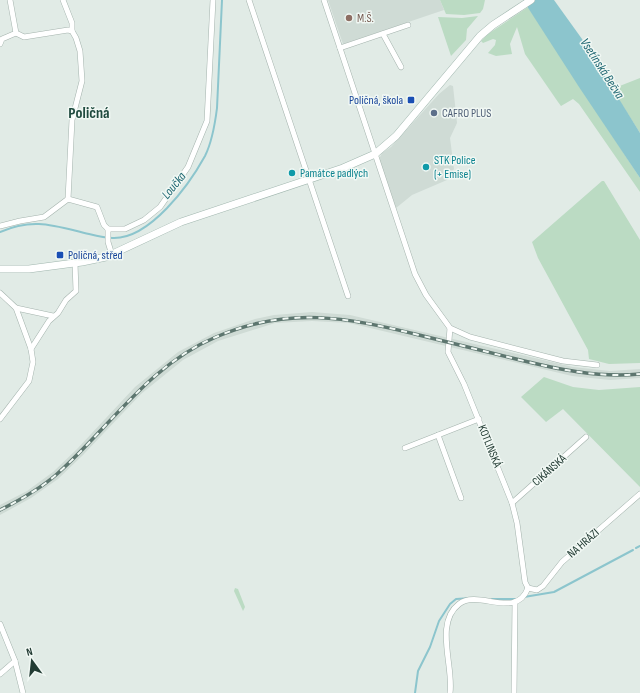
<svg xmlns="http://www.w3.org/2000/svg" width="640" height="693" font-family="'Sofia Sans Condensed',sans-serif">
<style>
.built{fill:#cfdbd5}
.green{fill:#bbdbc3}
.water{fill:#8cc5cd}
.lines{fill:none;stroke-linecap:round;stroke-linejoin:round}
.stream{stroke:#8cc5cd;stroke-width:2}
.street-casing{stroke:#a4b3ad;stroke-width:6}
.secondary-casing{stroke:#a0b6ae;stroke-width:8}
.street{stroke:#fff;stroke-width:5}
.secondary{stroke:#fff;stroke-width:7}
.rail-casing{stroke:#5d766f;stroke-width:3.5}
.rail{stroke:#f1f8f4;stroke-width:2;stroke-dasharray:6;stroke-linecap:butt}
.education-dot{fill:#8d6e63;stroke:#f1f8f4;stroke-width:1.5}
.transit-dot{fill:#1a4fb4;stroke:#f1f8f4;stroke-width:1.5}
.service-dot{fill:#5c6f8a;stroke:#f1f8f4;stroke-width:1.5}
.culture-dot{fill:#0f9aa8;stroke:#f1f8f4;stroke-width:1.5}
.labels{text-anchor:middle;stroke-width:3;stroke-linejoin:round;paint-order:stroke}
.education-label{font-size:12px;fill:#785e54;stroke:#f1f8f4;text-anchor:start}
.transit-label{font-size:12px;fill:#164399;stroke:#f1f8f4;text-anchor:end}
.service-label{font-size:12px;fill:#4e5e75;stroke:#f1f8f4;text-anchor:start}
.culture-label{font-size:12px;fill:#0d838f;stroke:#f1f8f4;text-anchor:start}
.street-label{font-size:12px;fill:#223b33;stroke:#f1f8f4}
.water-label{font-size:13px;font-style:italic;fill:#206873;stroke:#f1f8f4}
.district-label{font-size:16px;font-weight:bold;fill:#204b3f;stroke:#f1f8f4}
</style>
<rect width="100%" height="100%" fill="#e1ebe6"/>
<g class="built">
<path d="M328,0H440L444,10L343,44Z"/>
<path d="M450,85L453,86L457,123L450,138L454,169L447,180L412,195L396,208L379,159L382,153L391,147L439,94Z"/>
<path d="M312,312L350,315L573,367L610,371L640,369V378L610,380L572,376L349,323L312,321L275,323L218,341L183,360L141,394L83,455L58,479L31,498L0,515V505L27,491L53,472L77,449L135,387L178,352L214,333L255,319L274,315Z"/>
</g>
<g class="green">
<path d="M440,0H485L483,9L480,13L464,15L446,14Z"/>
<path d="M528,7L640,178V192L579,104L573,99L561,106L558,102L525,54L517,27L510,44L512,54L496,56L488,53L495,45L496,40L493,39L483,43L481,41L488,34Z"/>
<path d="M478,16L467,29L466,40L451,56L438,17L462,18Z"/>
<path d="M640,78V133L612,89Z"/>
<path d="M602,181H604L640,240V363L609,364L589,359L588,350L538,258L532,242Z"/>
<path d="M544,377L573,387L599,390L640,387V487L563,409L546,422L521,397Z"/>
<path d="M235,588L238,589L245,607L243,611L234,591Z"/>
</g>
<path class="water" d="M523,0H554L582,39L640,133V178L579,87Z"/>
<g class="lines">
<g class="stream">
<path d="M0,232C34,217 55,226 89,234C97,236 105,238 113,238C150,239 189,185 205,156C212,142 215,124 217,108L222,0"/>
<path d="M636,548L640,546"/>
<path d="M524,597L554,592L633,550"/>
<path d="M492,599H516"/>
<path d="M415,693L418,671L430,647L439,621L450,604L456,599L472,598"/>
</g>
<defs>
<g id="street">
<path d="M10,0L16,33L24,37L68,30L72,31L76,38L80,51L82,81L72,120L68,199"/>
<path d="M63,0L72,23V31"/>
<path d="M249,0L348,296"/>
<path d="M324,0L415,274L426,295L450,328L448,352L464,384L512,503L517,523L525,582L528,588"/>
<path d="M383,34L401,67"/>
<path d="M0,44L2,39L16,33"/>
<path d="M340,48L408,25"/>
<path d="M0,226L20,221L44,217L68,199L97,207L104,225L108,229"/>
<path d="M112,255L108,242V229H125L144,220L160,207L188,167L207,121L213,0"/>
<path d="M0,293L16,308L31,349L33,362L29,381L0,419"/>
<path d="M16,308L53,316"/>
<path d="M450,328L470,337L563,361L597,365"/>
<path d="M31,349L49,321L58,313L66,300L76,291L75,263"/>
<path d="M438,435L461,498"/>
<path d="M405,448L479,419"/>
<path d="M512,503L586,437"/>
<path d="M528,588L537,590L543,586L562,562L640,494"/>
<path d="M0,624L15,661L23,693"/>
<path d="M0,674L15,661"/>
<path d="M450,693C454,667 434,623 459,604C479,589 516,620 528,588"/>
<path d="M514,693L515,602"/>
</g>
<path id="secondary" d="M0,269H29L82,262L106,257L181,222L343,168L375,154L396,136L480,36L493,25L531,0"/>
</defs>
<use href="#street" class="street-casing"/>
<use href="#secondary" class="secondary-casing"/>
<use href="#street" class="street"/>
<use href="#secondary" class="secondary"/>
<defs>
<path id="rail" d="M0,510C20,500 40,489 57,474C110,427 149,365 216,337C288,306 346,317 419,335C451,343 484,351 516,359C557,369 597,378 640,374"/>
</defs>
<use href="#rail" class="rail-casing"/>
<use href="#rail" class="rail"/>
</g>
<circle class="education-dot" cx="349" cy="18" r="4"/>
<g class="transit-dot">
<rect x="407" y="96" width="8" height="8" rx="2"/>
<rect x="56" y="251" width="8" height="8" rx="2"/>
</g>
<circle class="service-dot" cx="434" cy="113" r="4"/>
<g class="culture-dot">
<circle cx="426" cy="167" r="4"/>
<circle cx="292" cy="173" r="4"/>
</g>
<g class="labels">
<g class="education-label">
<text x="357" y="22">M.Š.</text>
</g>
<g class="transit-label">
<text x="403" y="104">Poličná, škola</text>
<text x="68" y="259" text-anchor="start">Poličná, střed</text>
</g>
<g class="service-label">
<text x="442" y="117">CAFRO PLUS</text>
</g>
<g class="culture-label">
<text x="434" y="164">STK Police<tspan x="434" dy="14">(+ Emise)</tspan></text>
<text x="300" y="177">Památce padlých</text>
</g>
<g class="street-label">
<text transform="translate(490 446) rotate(68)" y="4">KOTLINSKÁ</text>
<text transform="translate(549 470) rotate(-42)" y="4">CIKÁNSKÁ</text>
<text transform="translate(583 543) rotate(-41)" y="4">NA HRÁZI</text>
</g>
<g class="water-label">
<text transform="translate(603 68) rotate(57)" y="5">Vsetínská Bečva</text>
<text transform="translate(173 185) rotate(-51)" y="5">Loučka</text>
</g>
<g class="district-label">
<text x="89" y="118">Poličná</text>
</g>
</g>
<g transform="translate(32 661) rotate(345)" stroke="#f1f8f4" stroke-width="3" paint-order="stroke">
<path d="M0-3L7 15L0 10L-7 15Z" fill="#223b33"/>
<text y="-6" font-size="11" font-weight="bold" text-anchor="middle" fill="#223b33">N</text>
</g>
</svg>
